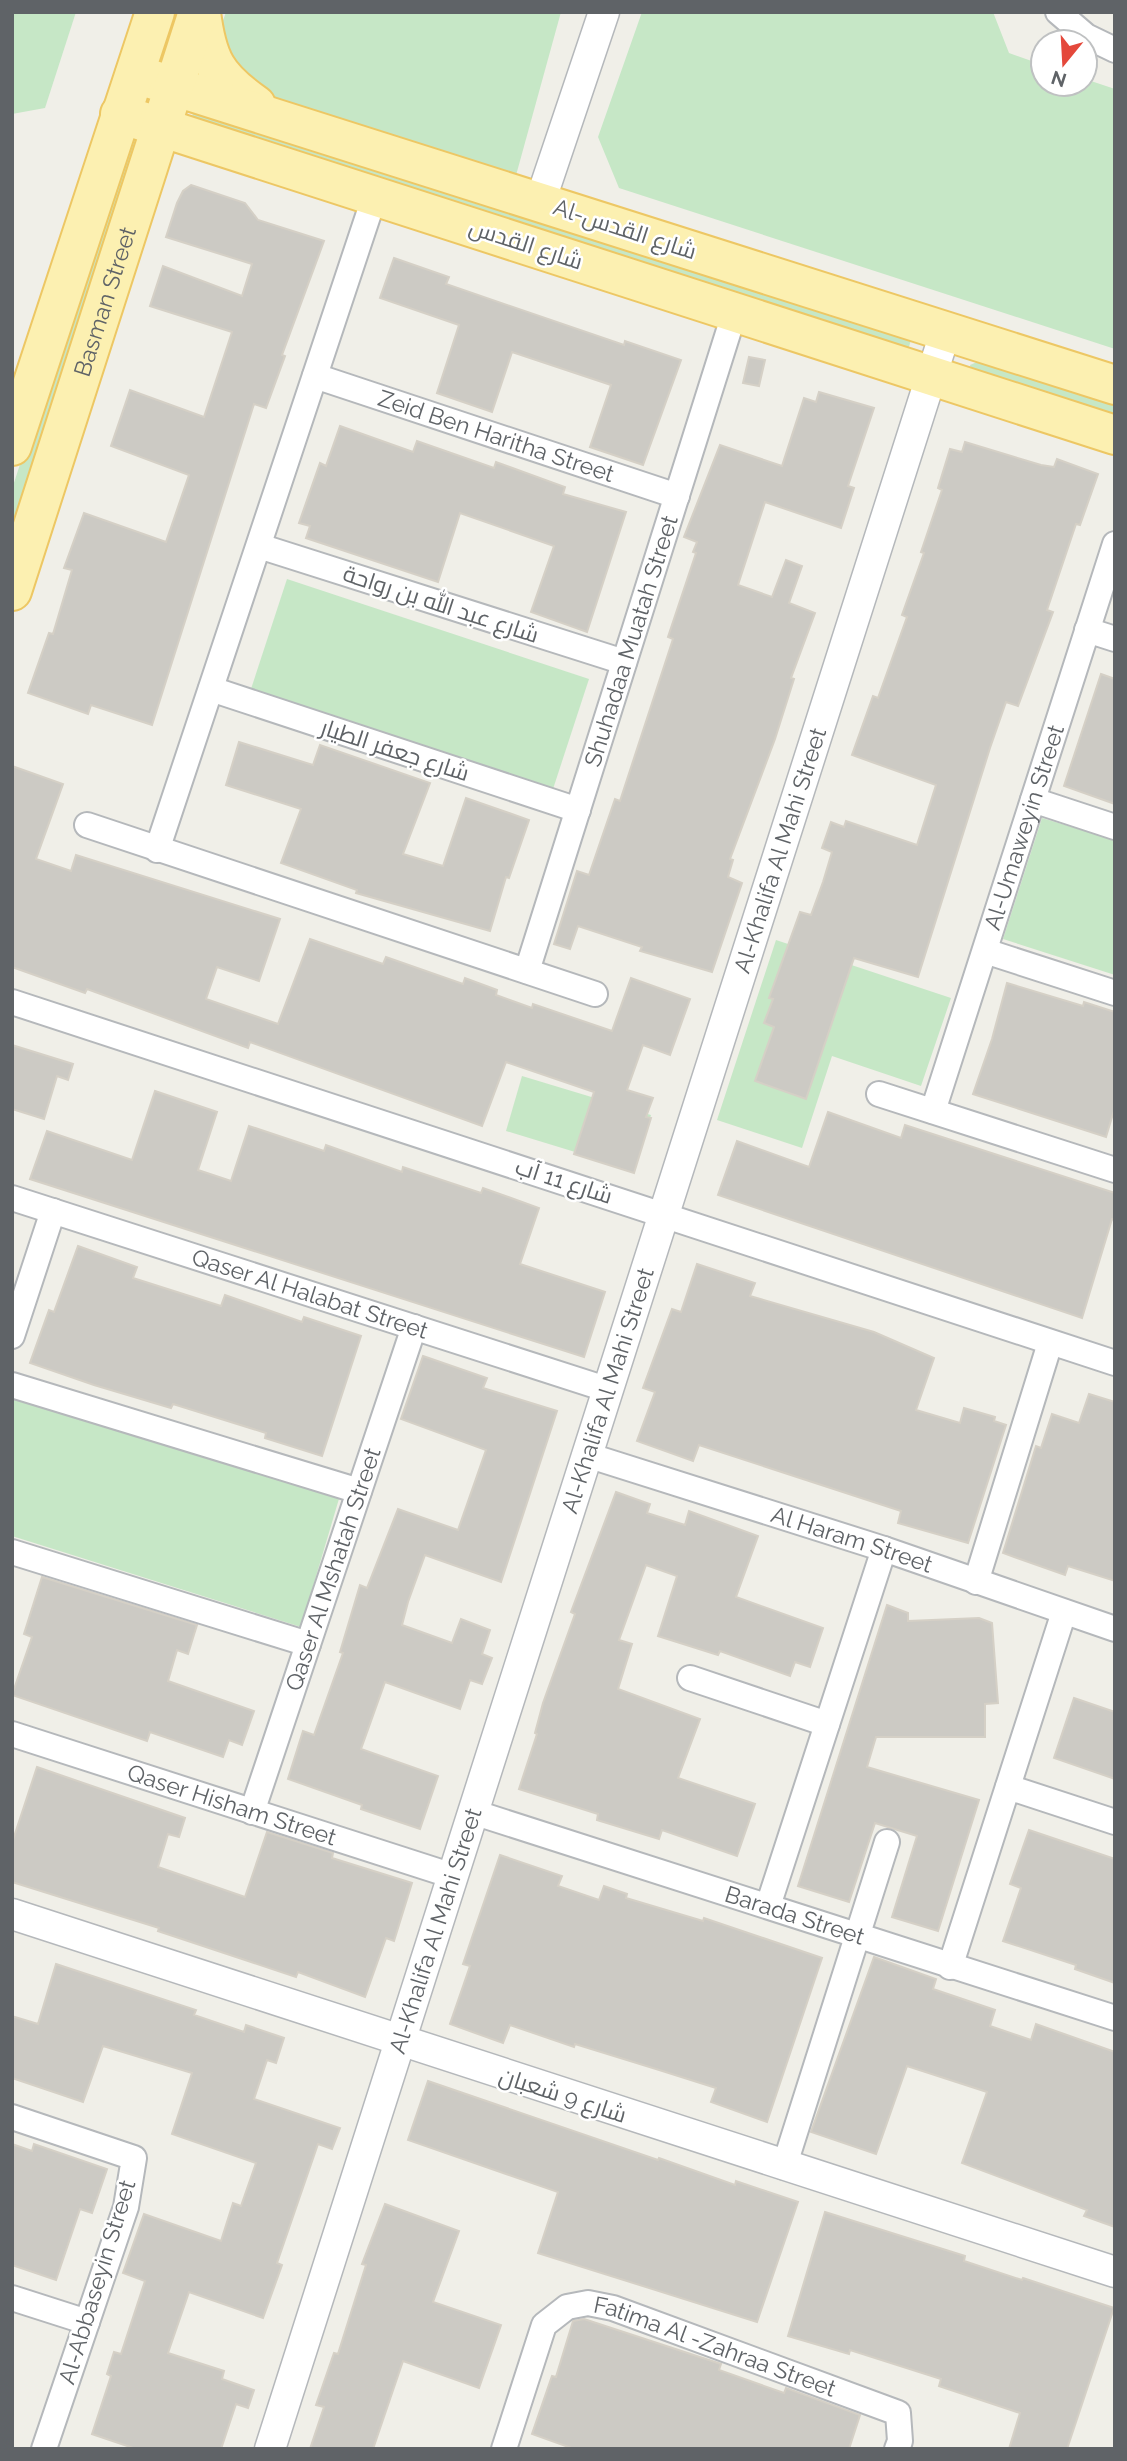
<svg xmlns="http://www.w3.org/2000/svg" width="1127" height="2461" font-family="Raleway,Cairo,sans-serif">
<style>
.green{fill:#c6e7c6}
.building{fill:#cccac4;stroke:#d5d0c6;stroke-width:2}
.lines{fill:none;stroke-linecap:round;stroke-linejoin:round}
.minor-casing{stroke:#b5b8bb;stroke-width:28}
.tertiary-casing{stroke:#b5b8bb;stroke-width:33}
.primary-casing{stroke:#edc764;stroke-width:42}
.minor{stroke:#fff;stroke-width:24}
.tertiary{stroke:#fff;stroke-width:30}
.primary{stroke:#fcf0b1;stroke-width:38}
.labels{text-anchor:middle;stroke-width:5;stroke-linejoin:round;paint-order:stroke}
.street-label{font-size:23px;fill:#5f6367;stroke:#fff}
</style>
<rect width="100%" height="100%" fill="#f0efe8"/>
<g class="green">
<path d="M12,12H76L45,108L12,114Z"/>
<path d="M226,12H561L515,179L262,93L239,71L218,35Z"/>
<path d="M642,12H993L1009,53L1043,65V84H1085V79L1115,89V349L619,188L598,137Z"/>
<path d="M196,104L914,330L908,350L190,123Z"/>
<path d="M145,124L12,536V489L123,147Z"/>
<path d="M977,362L1115,403V419L972,374L970,365Z"/>
<path d="M287,579L589,679L553,789L251,689Z"/>
<path d="M1042,818L1115,840V975L1003,939Z"/>
<path d="M776,940L951,998L921,1086L832,1056L802,1148L717,1120Z"/>
<path d="M522,1076L651,1115L634,1170L506,1131Z"/>
<path d="M12,1392L341,1492L301,1627L12,1536Z"/>
</g>
<g class="building">
<path d="M191,185L245,203L258,220L324,241L282,355L285,356L266,408L254,404L152,725L91,705L88,714L28,693L49,633L53,634L72,570L64,568L84,513L166,542L189,475L111,446L130,390L204,417L232,332L150,306L163,266L242,296L252,264L166,237L177,203L183,191Z"/>
<path d="M394,258L449,277L446,284L624,345L625,341L681,360L643,465L590,447L611,385L512,352L492,412L437,393L459,325L380,298Z"/>
<path d="M749,357L765,360L759,386L743,383Z"/>
<path d="M819,392L874,408L848,486L854,488L841,528L765,502L738,585L772,597L786,560L802,566L789,603L815,613L791,678L794,679L775,739L730,859L733,860L728,877L742,883L712,972L640,951L642,947L578,926L570,949L554,944L577,871L589,875L615,799L620,801L673,639L668,637L696,553L693,552L697,542L684,537L720,445L782,466L804,398L816,402Z"/>
<path d="M340,426L413,452L417,441L494,468L496,462L565,487L563,494L626,512L587,632L531,612L554,546L460,513L438,582L306,538L310,526L299,523L320,463L326,466Z"/>
<path d="M965,442L1041,465L1054,467L1057,459L1098,474L1080,525L1076,524L1047,610L1053,612L1018,706L1006,702L990,748L918,977L854,958L806,1099L755,1081L774,1027L764,1023L773,999L769,998L800,912L811,915L823,882L832,852L822,848L831,822L844,827L846,821L917,845L936,785L852,755L873,696L878,698L907,617L902,615L924,553L921,552L942,490L938,488L950,449L962,452Z"/>
<path d="M1101,674L1115,679V804L1064,786Z"/>
<path d="M239,742L313,765L320,745L430,783L403,854L443,866L466,798L529,820L509,878L506,877L490,931L356,893L357,890L281,863L301,809L226,785Z"/>
<path d="M12,766L63,784L36,859L71,871L76,855L280,919L259,981L217,967L206,999L278,1024L310,939L383,964L386,957L463,984L465,978L497,990L496,995L532,1008L533,1004L612,1031L631,978L690,999L670,1055L643,1045L627,1090L653,1098L646,1117L651,1118L634,1173L574,1154L594,1092L506,1062L482,1126L250,1042L248,1048L87,989L85,993L12,967Z"/>
<path d="M1007,983L1083,1006L1084,1002L1115,1012V1107L1106,1137L973,1094L992,1039Z"/>
<path d="M12,1045L73,1064L68,1080L57,1076L44,1119L12,1109Z"/>
<path d="M155,1091L217,1112L198,1170L231,1181L249,1126L324,1151L326,1145L402,1172L403,1167L481,1193L483,1188L539,1208L520,1264L605,1292L584,1357L30,1179L47,1131L132,1160Z"/>
<path d="M828,1112L901,1138L905,1125L1115,1193V1220L1112,1219L1082,1318L718,1195L737,1141L809,1167Z"/>
<path d="M78,1246L137,1267L133,1278L221,1306L225,1295L302,1322L304,1317L361,1336L322,1456L265,1438L266,1433L173,1404L171,1408L94,1385L30,1363L49,1310L54,1312Z"/>
<path d="M697,1264L755,1283L750,1296L874,1332L934,1358L916,1410L960,1423L964,1408L995,1417L994,1421L1006,1425L968,1543L898,1523L901,1511L699,1445L693,1461L637,1441L655,1392L643,1388L672,1309L681,1312Z"/>
<path d="M423,1356L487,1378L483,1388L557,1411L501,1582L425,1555L408,1602L402,1625L452,1643L461,1619L490,1630L482,1654L492,1658L482,1684L470,1680L460,1709L385,1682L361,1749L438,1776L420,1829L361,1809L362,1805L288,1779L303,1731L314,1735L343,1653L340,1652L360,1585L367,1588L398,1509L458,1530L486,1450L401,1419Z"/>
<path d="M1089,1394L1115,1402V1581L1068,1566L1065,1575L1003,1553L1036,1446L1041,1448L1052,1414L1079,1423Z"/>
<path d="M616,1492L650,1504L647,1513L685,1525L689,1511L758,1536L736,1597L823,1628L810,1667L795,1662L790,1676L720,1651L718,1655L658,1636L677,1576L646,1565L619,1640L632,1644L618,1689L700,1719L678,1778L755,1804L737,1856L662,1830L659,1839L597,1820L598,1814L519,1789L537,1734L535,1733L543,1703L575,1614L571,1612Z"/>
<path d="M42,1577L197,1625L188,1654L177,1650L168,1681L254,1711L242,1745L229,1740L223,1757L150,1732L147,1741L12,1695L32,1637L24,1634Z"/>
<path d="M887,1605L908,1613V1621L979,1618L992,1623L998,1703L985,1704V1737H876L867,1767L979,1800L938,1931L892,1917L917,1836L875,1823L849,1902L798,1886Z"/>
<path d="M1074,1698L1115,1712V1779L1054,1758Z"/>
<path d="M37,1767L185,1818L179,1837L168,1834L158,1867L245,1897L267,1832L333,1853L332,1858L412,1883L394,1941L386,1938L365,1997L298,1972L296,1977L158,1931L159,1928L12,1882V1843Z"/>
<path d="M1029,1830L1115,1859V1983L1075,1969L1076,1965L1003,1941L1021,1888L1010,1884Z"/>
<path d="M500,1855L562,1876L558,1886L599,1900L604,1886L627,1894L626,1898L703,1921L704,1918L822,1958L767,2122L711,2102L716,2088L656,2069L575,2044L574,2047L510,2025L503,2043L450,2024L470,1966L463,1964Z"/>
<path d="M874,1957L936,1979L933,1989L995,2010L990,2026L1031,2040L1036,2024L1115,2052V2227L1084,2216L1087,2210L962,2163L987,2092L907,2066L876,2154L811,2132Z"/>
<path d="M56,1964L196,2010L194,2015L244,2032L246,2025L284,2038L276,2063L267,2060L254,2099L340,2128L332,2149L318,2144L277,2263L282,2265L263,2318L189,2292L168,2353L224,2371L222,2379L254,2390L248,2408L236,2404L221,2449H136L92,2434L111,2376L107,2374L114,2352L121,2354L145,2281L123,2273L144,2214L221,2241L233,2203L241,2206L256,2163L172,2134L192,2073L103,2046L83,2102L12,2078V2016L38,2024Z"/>
<path d="M428,2081L658,2160L659,2158L735,2185L736,2181L798,2202L757,2322L538,2253L558,2192L408,2140Z"/>
<path d="M12,2144L32,2151L34,2144L107,2169L92,2213L80,2209L56,2280L12,2265Z"/>
<path d="M385,2204L459,2231L433,2302L501,2325L479,2388L403,2361L373,2449H310L324,2407L316,2405L334,2353L338,2354L366,2265L362,2264Z"/>
<path d="M825,2212L965,2256L964,2261L1022,2280L1023,2278L1114,2308L1067,2449H1009L1020,2413L939,2386L941,2379L850,2350L849,2354L788,2336Z"/>
<path d="M584,2319L721,2364L719,2370L784,2393L786,2388L860,2415L849,2449H574L532,2434L552,2376L556,2377L573,2321Z"/>
</g>
<g class="lines">
<defs>
<g id="minor">
<path d="M1058,12L1086,36L1115,50"/>
<path id="s1" d="M315,376L677,496"/>
<path d="M259,546L624,662"/>
<path d="M1087,630L1115,639"/>
<path d="M211,689L578,810"/>
<path d="M1033,800L1115,827"/>
<path d="M87,825L595,994"/>
<path d="M157,850L375,195"/>
<path d="M985,951L1115,993"/>
<path id="s2" d="M527,971L735,311"/>
<path d="M12,1002L1115,1363"/>
<path d="M879,1094L1115,1170"/>
<path id="s3" d="M933,1111L1115,544"/>
<path id="s4" d="M12,1198L609,1390"/>
<path d="M12,1336L53,1211"/>
<path d="M12,1385L359,1491"/>
<path id="s5" d="M587,1455L884,1549L1115,1629"/>
<path d="M12,1552L308,1644"/>
<path d="M976,1582L1050,1343"/>
<path d="M690,1678L827,1724"/>
<path id="s6" d="M12,1734L453,1876"/>
<path d="M1008,1787L1115,1822"/>
<path id="s7" d="M252,1812L414,1327"/>
<path id="s8" d="M473,1812L1115,2018"/>
<path d="M768,1906L884,1549"/>
<path d="M950,1967L1064,1612"/>
<path d="M12,2117L134,2158L126,2207L44,2449"/>
<path d="M784,2167L887,1842"/>
<path d="M12,2298L87,2322"/>
<path id="s9" d="M504,2449L544,2325L567,2307L588,2303L613,2308L898,2413L900,2441L897,2449"/>
</g>
<g id="tertiary">
<path d="M540,202L604,12"/>
<path d="M12,1914L1115,2272"/>
<path id="s10" d="M270,2449L946,330"/>
</g>
<g id="primary">
<path d="M201,12C207,60 216,77 256,105"/>
<path d="M135,74L1115,385"/>
<path d="M120,114L1115,435"/>
<path d="M12,446L155,12"/>
<path id="s11" d="M12,591L198,12"/>
</g>
</defs>
<use href="#minor" class="minor-casing"/>
<use href="#tertiary" class="tertiary-casing"/>
<use href="#primary" class="primary-casing"/>
<use href="#minor" class="minor"/>
<use href="#tertiary" class="tertiary"/>
<use href="#primary" class="primary"/>
</g>
<g class="labels">
<g class="street-label">
<text transform="translate(625 229) rotate(18)" y="8">Al-شارع القدس</text>
<text transform="translate(526 244) rotate(18)" y="8">شارع القدس</text>
<text dy="8" stroke="none"><textPath href="#s11" startOffset="304">Basman Street</textPath></text>
<text dy="8" stroke="none"><textPath href="#s1" startOffset="191">Zeid Ben Haritha Street</textPath></text>
<text transform="translate(441 604) rotate(18)" y="8">شارع عبد الله بن رواحة</text>
<text dy="8" stroke="none"><textPath href="#s2" startOffset="346">Shuhadaa Muatah Street</textPath></text>
<text transform="translate(395 750) rotate(18)" y="8">شارع جعفر الطيار</text>
<text dy="8" stroke="none"><textPath href="#s3" startOffset="298">Al-Umaweyin Street</textPath></text>
<text dy="8" stroke="none"><textPath href="#s10" startOffset="1678">Al-Khalifa Al Mahi Street</textPath></text>
<text transform="translate(564 1181) rotate(18)" y="8">شارع 11 آب</text>
<text dy="8" stroke="none"><textPath href="#s4" startOffset="313">Qaser Al Halabat Street</textPath></text>
<text dy="8" stroke="none"><textPath href="#s10" startOffset="1111">Al-Khalifa Al Mahi Street</textPath></text>
<text dy="8" stroke="none"><textPath href="#s5" startOffset="278">Al Haram Street</textPath></text>
<text dy="8" stroke="none"><textPath href="#s7" startOffset="256">Qaser Al Mshatah Street</textPath></text>
<text dy="8" stroke="none"><textPath href="#s6" startOffset="231">Qaser Hisham Street</textPath></text>
<text dy="8" stroke="none"><textPath href="#s8" startOffset="338">Barada Street</textPath></text>
<text dy="8" stroke="none"><textPath href="#s10" startOffset="544">Al-Khalifa Al Mahi Street</textPath></text>
<text transform="translate(563 2095) rotate(18)" y="8">شارع 9 شعبان</text>
<text transform="translate(97 2282) rotate(-73)" y="8">Al-Abbaseyin Street</text>
<text dy="8" stroke="none"><textPath href="#s9" startOffset="315">Fatima Al -Zahraa Street</textPath></text>
</g>
</g>
<rect width="1127" height="2461" fill="none" stroke="#5f6367" stroke-width="28"/>
<g transform="translate(1064 63) rotate(198)"><circle r="33" fill="#ffffff" stroke="#bfc1c2" stroke-width="2"/>
<path d="M0-5L12 26L0 18L-12 26Z" fill="#e4483b"/>
<text y="-10" font-size="19" font-weight="bold" text-anchor="middle" fill="#5f6367">N</text>
</g>
</svg>
